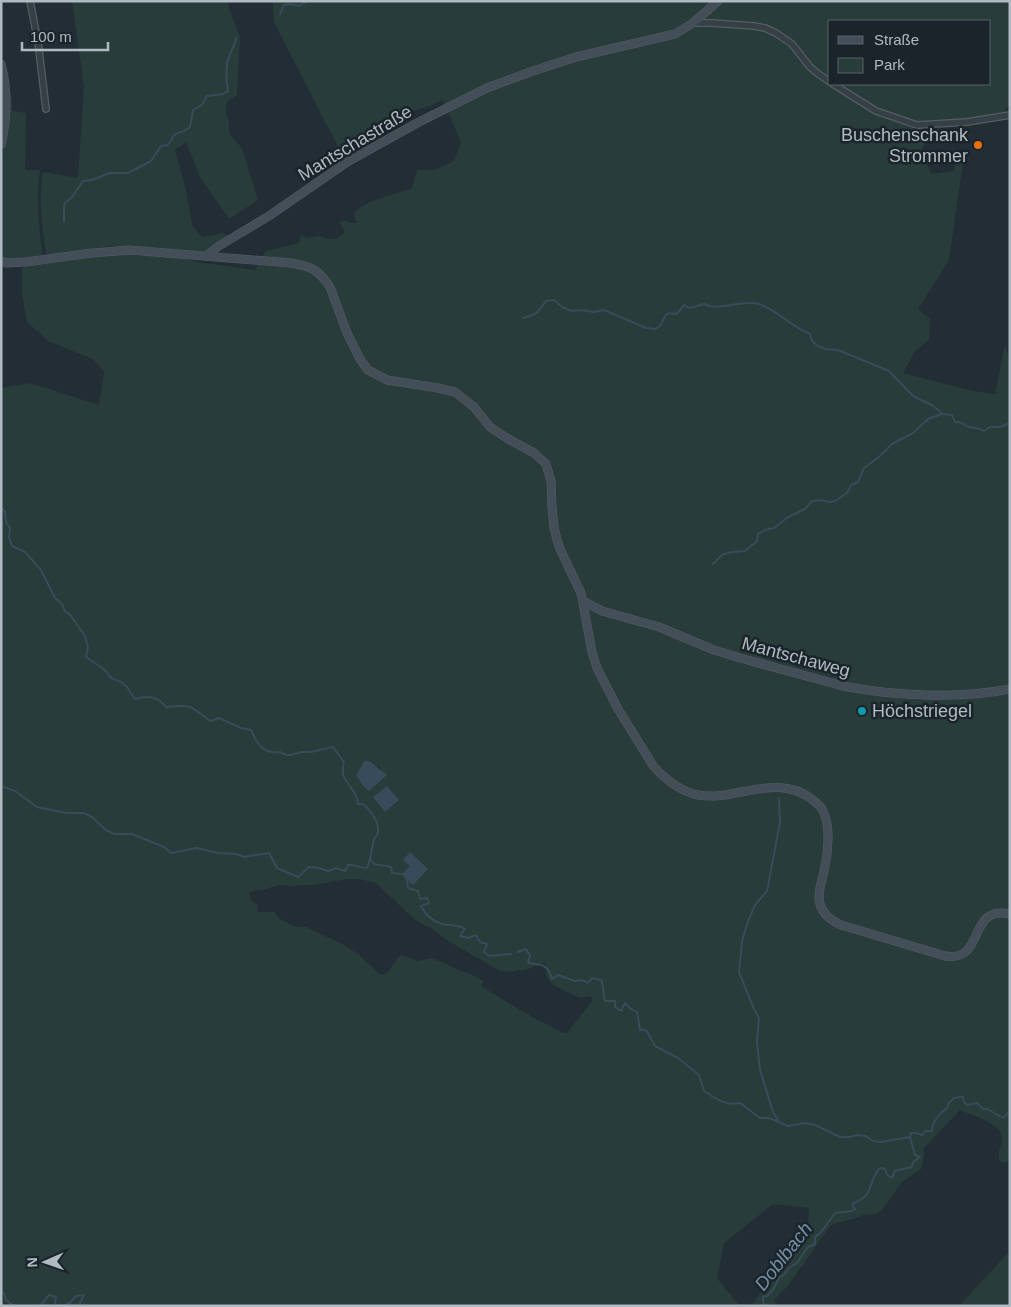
<svg xmlns="http://www.w3.org/2000/svg" width="1011" height="1307" font-family="Helvetica,sans-serif">
<style>
.green{fill:#283c3a;fill-rule:evenodd}
.water{fill:#384b5b}
.lines{fill:none;stroke-linecap:round;stroke-linejoin:round}
.stream{stroke:#384b5b;stroke-width:2}
.street-casing{stroke:#535d64;stroke-width:8}
.secondary-casing{stroke:#535d64;stroke-width:9}
.street{stroke:#363f46;stroke-width:5.5}
.secondary{stroke:#444e59;stroke-width:8}
.food-dot{fill:#e8710a;stroke:#1b242b;stroke-width:2}
.culture-dot{fill:#0f9aa8;stroke:#1b242b;stroke-width:2}
.labels{text-anchor:middle;stroke-width:5;stroke-linejoin:round;paint-order:stroke}
.poi-label{font-size:18px;fill:#b0bac3;stroke:#1b242b;text-anchor:end}
.street-label{font-size:18px;fill:#b0bac3;stroke:#1b242b}
.water-label{font-size:19px;font-style:italic;fill:#748ea3;stroke:#1b242b}
</style>
<rect width="100%" height="100%" fill="#232d35"/>
<g class="green">
<path d="M72,1H228L229,8L240,37L237,95L229,100L226,105V113L229,121V132L232,137L242,148L258,200L229,219L200,177L186,142L175,150L186,190L192,225L202,237L223,233L228,236L223,243L197,254L162,248L110,246L52,255H47L46,253C42,226 38,199 43,172L78,178L84,87Z"/>
<path d="M273,1H1010V103L1004,113L966,120L931,123L922,151L931,174L954,171L957,155H964L949,260L918,309L930,319L929,340L915,351L903,373L973,391L995,394L1005,345L1010,359V1161L1002,1163C992,1153 1008,1142 999,1130C992,1121 971,1115 960,1110L924,1148L923,1163L921,1169L902,1182L882,1210L876,1214L863,1215L853,1219L836,1223L830,1226L809,1256L787,1287L774,1300L777,1306H1V388L30,383L99,405L104,372L93,359L48,341L27,322L22,294V267L70,261L112,254L174,257L198,262L255,270L266,251L299,243L301,235L307,238L318,236L330,239H337L345,232L340,223L341,221C347,220 351,224 356,223L354,214C363,200 396,194 411,189C415,182 414,177 418,170H435L454,161L461,142L443,100L430,106L401,114L339,149L274,22L273,10ZM830,21H990V84H830ZM366,760L372,762L381,769L356,775ZM347,879H359L376,883L414,919L422,924L433,929L445,939L500,971L509,972L519,970L522,971L544,963H546V976L553,985L580,998L590,996L592,998V1001L567,1033L561,1032L520,1010L481,986L483,981L469,973L464,972L432,958L418,961L402,955L399,956L387,973L381,975L359,955L344,945L306,927H297L278,918L275,912H258L257,911L258,905C253,902 249,900 249,893L252,891L263,890L279,885L290,886L303,885H314ZM773,1204L809,1208L808,1224L796,1244L766,1283L754,1303L739,1305L717,1278L724,1243Z"/>
<path d="M9,94H11L12,111L26,113L25,170H40C36,197 39,225 42,253L39,257L11,260L1,258V157L5,143Z"/>
<path d="M1010,1251V1306H959Z"/>
</g>
<g class="water">
<path d="M365,760L371,762L387,775L369,791L363,786L356,775Z"/>
<path d="M387,786L399,800L385,812L373,797Z"/>
<path d="M410,852L428,869L413,885L402,874L410,866L403,860Z"/>
</g>
<g class="lines">
<g class="stream">
<path d="M280,14L284,5L290,4L299,6L307,1"/>
<path d="M64,221V204L72,197L83,181L92,180L110,173H128L151,161L161,146L168,145L175,134L184,131L190,127L193,110L202,105L207,96L223,94L228,91C226,79 225,65 230,54C233,48 235,44 236,38"/>
<path d="M523,318C537,315 538,312 546,301L554,300L562,307L572,311L581,310L594,312L604,310L646,328L655,329L660,326L665,316L669,313L677,314L684,305L689,308L704,304C720,312 741,299 759,304C777,310 792,327 810,334L812,341L818,346L825,349L838,350L889,371L913,396L932,405L943,414L952,415L955,422C961,422 962,423 967,426C973,429 978,427 984,431L990,427H1000L1010,423"/>
<path d="M1,508L5,511L6,522L10,528L9,537L12,546L25,552L41,570L55,598L62,604L65,611L71,616L85,636L88,647L86,657L105,670L111,678L121,682L127,687L135,699C148,695 157,696 166,707C192,704 190,706 210,721L219,718L241,728L251,730C257,744 263,754 280,752L286,755H291L301,752H311L333,747L344,762C339,780 350,782 356,796C357,798 358,801 358,804H363C371,810 379,822 378,832C377,836 376,836 374,839C372,846 372,852 370,859L374,864L391,867L392,873L403,874L407,880L408,888L418,891L420,899L427,898L429,903L421,906C425,914 432,921 442,924C450,926 456,924 465,929L460,936L468,938L476,935L480,942L487,944L484,952L489,956L511,954"/>
<path d="M713,564L722,555L731,552L745,551L757,541L758,534L765,530L774,528L788,517L805,509L812,501L822,500L829,502L835,501L847,493L851,485L858,482L864,468L880,456L892,444L913,433L928,419L942,414"/>
<path d="M1,786L15,791L37,807L66,813H84L92,817L106,830L114,834H132L164,847L171,853L197,848L218,853L236,854L244,857L269,853L277,868L298,877L309,867L319,868L328,871L336,868L345,871L348,865C356,864 359,868 367,868L370,859"/>
<path d="M518,952L526,949L530,956L528,963C542,965 548,964 552,979L558,975L575,981L582,980L588,983L592,978L601,980C605,987 602,993 605,1001H615V1007L621,1011L625,1003L630,1008L637,1012L640,1030H646L655,1046L678,1058L699,1075L704,1091C717,1099 724,1106 740,1103L760,1118H769L788,1126L805,1123L815,1125L840,1137H850L857,1135L866,1136L873,1141L881,1142L910,1137"/>
<path d="M778,1120L773,1112L760,1070L757,1042L759,1018L754,1009L739,972L742,941L747,924L755,905L767,891L780,822L779,798"/>
<path d="M1,1291L4,1293L6,1300L14,1306"/>
<path d="M40,1306L49,1295L56,1297L55,1303L57,1306"/>
<path d="M62,1306L70,1303L76,1296L84,1295L79,1305L81,1306"/>
<path d="M765,1306L763,1301V1297L767,1296L773,1290L779,1278L785,1274L789,1268L797,1263L808,1247L815,1244V1237L821,1232L835,1213L852,1211L855,1209L852,1204C877,1194 866,1183 880,1168L885,1169L887,1175L892,1178L895,1171L912,1167L913,1162L920,1157L915,1155L910,1137L911,1133H916L922,1135L925,1131H932L933,1124L939,1115L947,1108L949,1103L954,1098L963,1097L964,1102L967,1105L977,1103L983,1109H987L1003,1118L1010,1111"/>
</g>
<defs>
<g id="street">
<path d="M30,1L38,42L46,109"/>
<path d="M693,23H712L754,26L765,28L776,33L792,44L810,67L817,73L830,82"/>
<path d="M833,84L876,111L917,125L967,122L1010,115"/>
</g>
<g id="secondary">
<path d="M1,64C8,90 7,119 1,145"/>
<path d="M206,256L219,246L269,216L347,162L419,122L487,88L530,72L576,57L675,34L693,23L718,1"/>
<path d="M1,261L6,263L26,262L92,253L129,250L291,263C310,266 319,270 330,287L347,333L360,359L368,370L387,380L438,388L455,392L474,407L490,427L510,440L534,453L546,464L551,481L552,507L554,527L557,540L560,549L581,593L592,652L597,668L618,709L654,767C666,780 680,791 698,795C735,802 778,771 813,800C816,803 821,806 823,811C831,826 828,854 824,871C822,881 817,893 820,904C823,915 832,921 841,925L945,956C986,963 967,904 1010,914"/>
<path d="M583,601L602,611L659,627L714,650L740,658L843,686C894,696 959,699 1010,689"/>
</g>
</defs>
<use href="#street" class="street-casing"/>
<use href="#secondary" class="secondary-casing"/>
<use href="#street" class="street"/>
<use href="#secondary" class="secondary"/>
</g>
<circle class="food-dot" cx="978" cy="145" r="5"/>
<circle class="culture-dot" cx="862" cy="711" r="5"/>
<g class="labels">
<g class="poi-label">
<text x="968" y="141">Buschenschank<tspan x="968" dy="21">Strommer</tspan></text>
<text x="872" y="717" text-anchor="start">Höchstriegel</text>
</g>
<g class="street-label">
<text transform="translate(355 143) rotate(-31)" y="6">Mantschastraße</text>
<text transform="translate(796 657) rotate(15)" y="6">Mantschaweg</text>
</g>
<g class="water-label">
<text transform="translate(783 1256) rotate(-52)" y="7">Doblbach</text>
</g>
</g>
<rect width="1011" height="1307" fill="none" stroke="#b0bac3" stroke-width="5"/>
<rect x="828" y="20" width="162" height="65" fill="#1b242b" stroke="#576068"/>
<rect x="838" y="36" width="25" height="8" fill="#444e59" stroke="#576068"/>
<text x="874" y="45" font-size="15" fill="#b0bac3">Straße</text>
<rect x="838" y="58" width="25" height="15" fill="#283c3a" stroke="#576068"/>
<text x="874" y="70" font-size="15" fill="#b0bac3">Park</text>
<g transform="translate(45 1262) rotate(268)" stroke="#1b242b" stroke-width="4" paint-order="stroke">
<path d="M0-4L9 19L0 12L-9 19Z" fill="#b0bac3"/>
<text y="-8" font-size="14" font-weight="bold" text-anchor="middle" fill="#b0bac3">N</text>
</g>
<path d="M22 42v8h86v-8" fill="none" stroke="#b0bac3" stroke-width="2.5"/>
<text x="30" y="42" font-size="15" fill="#b0bac3" stroke="#1b242b" stroke-width="4" paint-order="stroke">100 m</text>
</svg>
